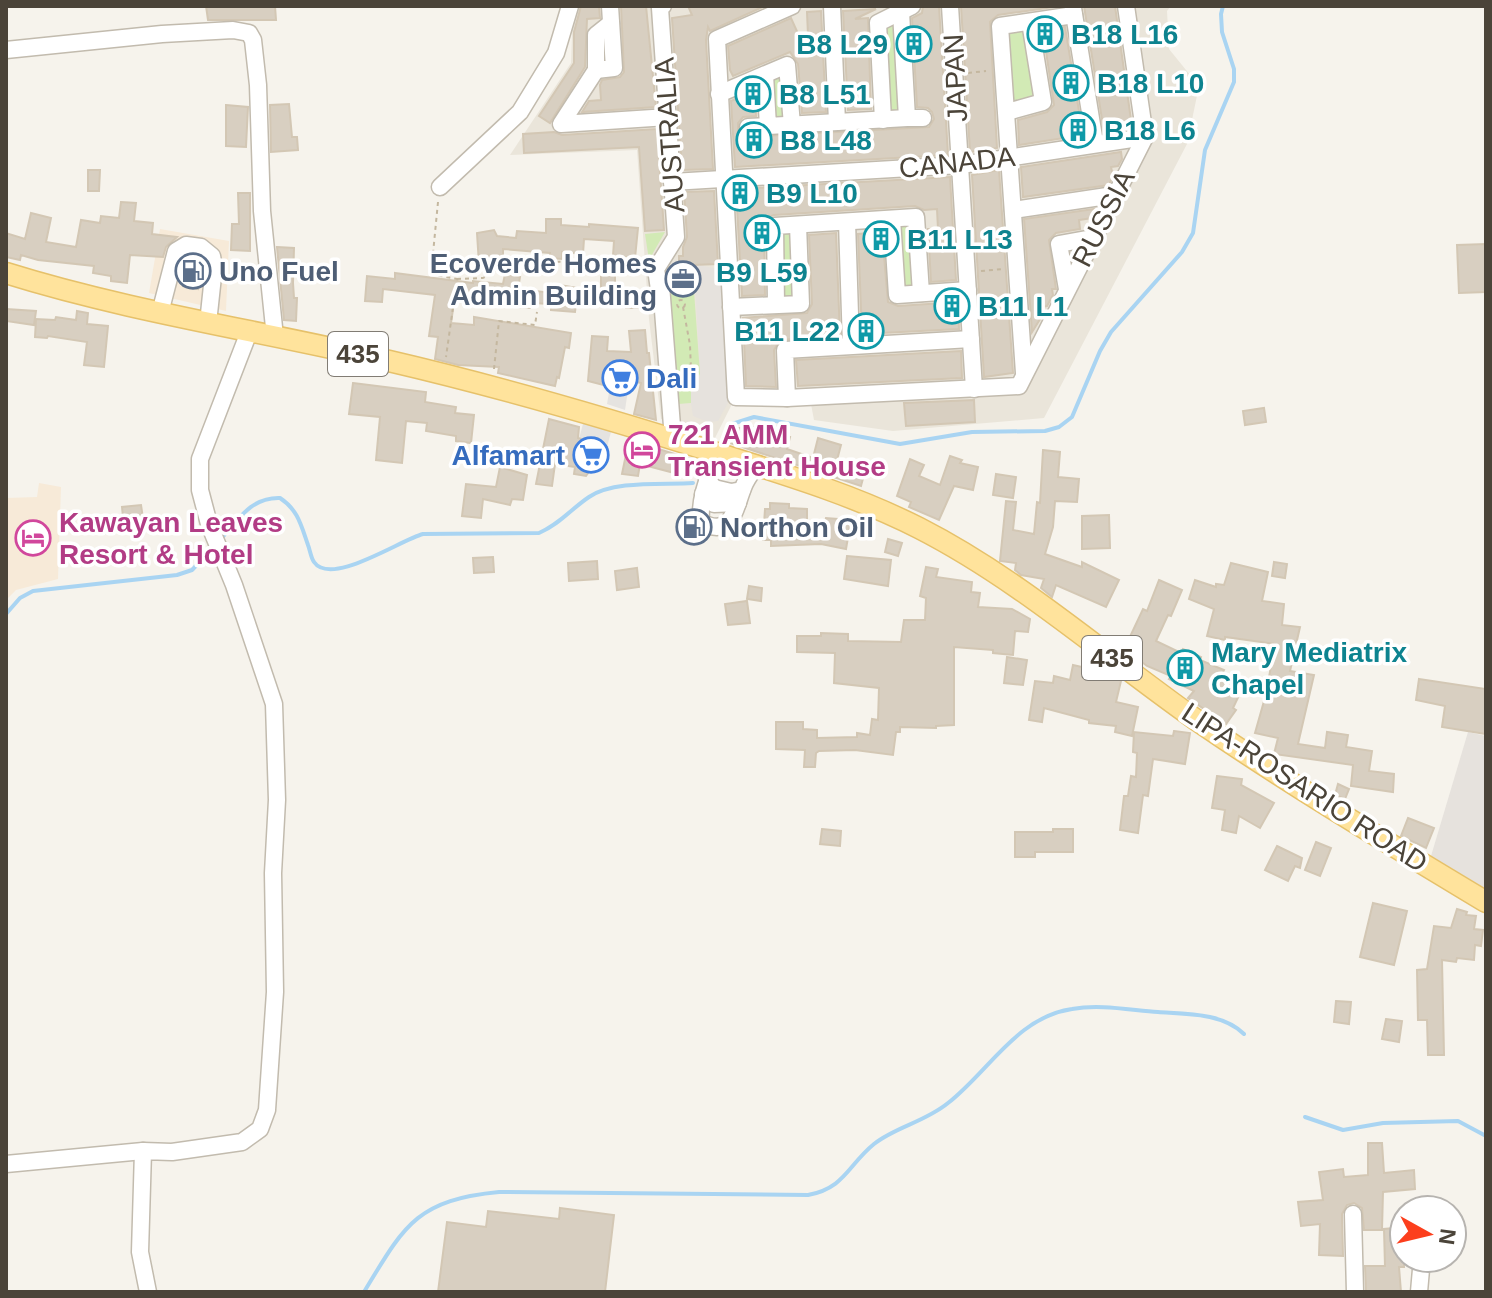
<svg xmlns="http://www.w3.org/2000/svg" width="1492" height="1298" font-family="Arial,sans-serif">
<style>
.residential{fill:#eae5da}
.commercial{fill:#f7ead8}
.industrial{fill:#e6e2dd}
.green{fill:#d2eab5}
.parking{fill:#e5e3e0}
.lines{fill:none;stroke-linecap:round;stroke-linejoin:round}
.stream{stroke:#a9d4f2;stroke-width:4}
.building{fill:#d8cfc1;stroke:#d3c7b4;stroke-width:2}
.minor-casing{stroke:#c2bbae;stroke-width:19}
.major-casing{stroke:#e6c16a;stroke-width:23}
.path{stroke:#c4b79f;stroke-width:2;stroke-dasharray:4 4;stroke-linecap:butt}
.minor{stroke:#fff;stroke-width:16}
.major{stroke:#ffe39c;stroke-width:20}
.labels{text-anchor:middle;stroke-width:7;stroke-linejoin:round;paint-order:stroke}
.shield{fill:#fff;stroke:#817c74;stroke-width:2}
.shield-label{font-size:26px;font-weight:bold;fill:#4b4439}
.culture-label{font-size:28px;font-weight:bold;fill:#0d838f;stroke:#fff;text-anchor:start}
.street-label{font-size:28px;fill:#4b4439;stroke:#fff}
.service-label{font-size:28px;font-weight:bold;fill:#4e5e75;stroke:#fff;text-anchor:start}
.shop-label{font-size:28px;font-weight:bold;fill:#366cbe;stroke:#fff;text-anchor:start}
.hotel-label{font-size:28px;font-weight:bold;fill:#b23c85;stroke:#fff;text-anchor:start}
</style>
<rect width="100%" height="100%" fill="#f6f3ec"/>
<path class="residential" d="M573,6H1171L1167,11L1169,49L1199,86L1187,144L1044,418L893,431L814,420L811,404L733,402L715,438L661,419L649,319L637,150L510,155L571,63Z"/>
<g class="commercial">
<path d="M160,229L229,241L226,311L149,293Z"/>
<path d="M39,483L61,487L58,579L16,590L6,600V498L37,497Z"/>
</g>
<g class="industrial">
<path d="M694,264L723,270L731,397L718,421L708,422L693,416L691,403V388L700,374Z"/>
<path d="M1468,732L1486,736V889L1431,856Z"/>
</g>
<g class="green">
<path d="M901,12L907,118L883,120L878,23Z"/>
<path d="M1030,22L1043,102L1007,112L1000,26Z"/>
<path d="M787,65L792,125L768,126L765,75Z"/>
<path d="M916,217L921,293L897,295L892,219Z"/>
<path d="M798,225L801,304L776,305L775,226Z"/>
<path d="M665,232L649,260L645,234Z"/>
<path d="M673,281L679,292L694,291L700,374L691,388V403L678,404L668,282Z"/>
</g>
<g class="parking">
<path d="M610,387L628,390L625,410L607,404Z"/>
<path d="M584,420L612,428L607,447L579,439Z"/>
</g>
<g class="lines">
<g class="stream">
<path d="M732,424L754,417L900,444L972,432L1045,431L1059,427L1072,417L1100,351L1111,332L1182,252L1193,233L1205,150L1234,82V69L1222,32L1221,14L1223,6"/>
<path d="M220,540C238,520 251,497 280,498C298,510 301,525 308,545C310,550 311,558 314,562C331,587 400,540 423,534L539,533C560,524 571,509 589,497C614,480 663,485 693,483"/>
<path d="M6,614L20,598L33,591L177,575L192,570L214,547"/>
<path d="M1305,1117L1343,1130L1383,1123L1458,1121L1486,1136"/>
<path d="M364,1292C404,1226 416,1200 499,1192L808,1195C845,1188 848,1165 874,1144C895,1127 925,1122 948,1103C989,1071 1017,1017 1072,1009C1100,1004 1130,1010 1158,1012C1187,1014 1223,1013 1244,1034"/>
</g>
</g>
<g class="building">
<path d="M206,6H275L276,20H208Z"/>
<path d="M581,6H599L600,18L587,19L585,67L550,123L539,116L574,63V32Z"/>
<path d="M621,6H646L656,107L582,112L589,101L601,100L600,85L602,80L620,77L624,72Z"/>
<path d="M688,6H765L710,31L708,27L706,40L713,169L682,170L672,18L692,15Z"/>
<path d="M923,6H939L948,155L735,167L731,101L755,91L756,116L743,117L738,123V132L744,137L929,127L934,119L932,112L928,108L917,107L912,18L922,13Z"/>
<path d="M961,6H1060L998,15L990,22L997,148L970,152Z"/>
<path d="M1084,6H1115L1132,127L1104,132Z"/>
<path d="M876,9L855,19L868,18L871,109L848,110L843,11Z"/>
<path d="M821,11L826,112L802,113L798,64L790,52L733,76L730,70L728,46L791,18L809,58L807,12Z"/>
<path d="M1065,27L1083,135L1019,145L1018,120L1047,112L1054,105L1043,31Z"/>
<path d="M289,104L292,137H297L298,150L271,152L270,105Z"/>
<path d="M226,105L248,107L246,147L226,146Z"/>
<path d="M657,129L664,230L645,231L639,147L524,153L523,134L554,132L562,135Z"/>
<path d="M1121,152L1122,159L1118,166L1111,167L1113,176L1109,185L1023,197L1021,167Z"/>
<path d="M88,170H100L99,191H88Z"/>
<path d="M999,170L1013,373L984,377L972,175Z"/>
<path d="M950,177L956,280L931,282L928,229H938L937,209L924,210L915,206L774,215L768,217L764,225L765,295L742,296L736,189Z"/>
<path d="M714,191L718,264L691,265L692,290L681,291L680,282L669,278V269L671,266H679V256H683V247L687,237L684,192Z"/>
<path d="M238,193H250V251L231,250L232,224H239Z"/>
<path d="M121,202L136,203L134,221L153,223L152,234L177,237L166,247L163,257L130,255L127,283L111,281V276L93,273L94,266L38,260L21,255L20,260L6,257V233L25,239L31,213L51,218L46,242L76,247L81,220L100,223L101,216L119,218Z"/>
<path d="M1094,209L1092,218L1079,220L1080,229L1056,233L1049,240L1056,289H1052L1053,295L1047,306L1042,307V316L1032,332L1024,219Z"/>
<path d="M546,219H561V225L589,227V224L638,228L635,258L613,256L614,241L584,239L583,254L562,252V259L550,258V253L503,249V261L479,264L477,233L494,230L497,236L516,238L517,231L546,233Z"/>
<path d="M882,232L888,302L898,306L958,302L959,329L862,334L858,234Z"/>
<path d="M836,233L840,336L780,340L774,350L776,387L746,386L743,318L807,313L812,304L809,235Z"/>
<path d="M1486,244V292L1459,293L1457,245Z"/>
<path d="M277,247L294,248L293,283L294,298H297L296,321L284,320Z"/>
<path d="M188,257L196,258L202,262L198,289L183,286Z"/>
<path d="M395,273L473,283V281L503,284L505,274L520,277L518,289L552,293L553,284L578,288L575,312L551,310V304L531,303L530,308L454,302L451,323L474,325V317L571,333L569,348L565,347L559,378L557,377L555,386L498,373L499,367L458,365L435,359L438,337L429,336L435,295L383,289L382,302L365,301L367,276L395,279Z"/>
<rect x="601" y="274" width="14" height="18"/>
<path d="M627,296L640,297L639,308H626Z"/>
<path d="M6,309L36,311L34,325L6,321Z"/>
<path d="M77,311L88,313L87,324L108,326L104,367L84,365L87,342L48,336L47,338L35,337L36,319L55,320L56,317L76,320Z"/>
<path d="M645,330L647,353H649L656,420L634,414L641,383L626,380L623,390L588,381L592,336L608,337L607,351L631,352L629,331Z"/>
<path d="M961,351L962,378L798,386L796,360Z"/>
<path d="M353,383L426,392L425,402L456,407L455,413L474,415L471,443L456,441V436L426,431L427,423L406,421L402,463L376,460L380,417L349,414Z"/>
<path d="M974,400L975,422L906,426L904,403Z"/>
<path d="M1264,408L1266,422L1245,425L1243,411Z"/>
<path d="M549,419L579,427L578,438L607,447L602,463L593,466L586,476L574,474L575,467L555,464L552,486L536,484Z"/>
<path d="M748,426L790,437L787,449L813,458L818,438L841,445L837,460L866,467L861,486L724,441L731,430Z"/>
<path d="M629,440L636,442L691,459L682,475L640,464L638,476L622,474Z"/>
<path d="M1043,450L1060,452L1058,477L1079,479L1077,502L1055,501L1053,527L1045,554L1082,567V562L1119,580L1106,607L1056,585L1052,597L1041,588L1044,579L1021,575L1015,570L1016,563L1000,561L1006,501L1016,502L1013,530L1034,534L1037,502L1040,503Z"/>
<path d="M950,456L962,460L960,463L978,467L973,490L954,486L939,520L909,507L911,502L897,496L910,459L924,465L919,476L940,485Z"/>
<path d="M500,467L527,475L523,500L512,499L510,505L483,499L481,518L462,516L466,484L496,487Z"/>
<path d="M996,474L1016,477L1013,498L993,495Z"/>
<path d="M770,503L789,504V508L807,509V523L825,524L826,518L851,520L846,549L821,544L771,546V540H763L765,509H770Z"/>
<path d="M141,505L144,525L124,527L122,507Z"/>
<path d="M1109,515L1110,548L1082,549V516Z"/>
<path d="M888,539L902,543L898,556L885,552Z"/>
<path d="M847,556L891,560L888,586L844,579Z"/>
<path d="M493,557L494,572L474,573L473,558Z"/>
<path d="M597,561L598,579L569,581L568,563Z"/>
<path d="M1274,562L1287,564L1285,578L1272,576Z"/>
<path d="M1231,563L1268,572L1262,601L1284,604L1282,625L1300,627L1290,671L1314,675L1298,744L1325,748L1327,732L1348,735L1346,747L1372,751L1369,771L1394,774L1393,792L1351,786L1353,765L1274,754L1278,738L1255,733L1266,694L1275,644L1225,637V640L1207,636L1214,609L1189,599L1195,580L1216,587V584L1224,585Z"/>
<path d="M926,567L938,569L936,577L972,582L971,592L980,593L978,607L1012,609L1030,619L1028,632L1015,631L1013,655L993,653V650L954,647V725L936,726V728L900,727V732H896L893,755L855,750L819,751L816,753L815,767H804L805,750L776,749V722H803V729L817,730V738L857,737V733L870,735L872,719L878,720L879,688L834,683L835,653L797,652V636H821V633L848,634V641L901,642L904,620H925L926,598L920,596Z"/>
<path d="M637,568L639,587L617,590L615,571Z"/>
<path d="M1159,580L1182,590L1171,616L1168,615L1156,641L1181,653L1183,649L1201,657L1200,660L1224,670L1222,674L1244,685L1233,708L1236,710L1226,724L1188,698L1194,691L1169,679L1171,676L1147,666L1121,646L1128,641L1143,609L1147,611Z"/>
<path d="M749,586L762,588L761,601L747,599Z"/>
<path d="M747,601L750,623L728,625L725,604Z"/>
<path d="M1007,657L1027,660L1023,685L1004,683Z"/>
<path d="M1073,665L1112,674L1121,681L1116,702L1138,707L1132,736L1115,732L1116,726L1089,723V720L1044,708L1042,722L1029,720L1035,681L1053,683L1054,676L1070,680Z"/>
<path d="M1419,679L1486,689V734L1442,727L1445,706L1416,700Z"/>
<path d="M1174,731L1190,733L1185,764L1153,759L1148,796L1143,795L1138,833L1120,830L1124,796H1128L1131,776L1136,777L1137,753L1133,752L1134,732L1173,736Z"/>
<path d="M1217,776L1242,779L1241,785L1274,803L1260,828L1239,816L1236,833L1222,830L1225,810L1212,808Z"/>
<path d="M1338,784L1349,789L1345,799L1335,795Z"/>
<path d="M1408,818L1434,828L1426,848L1401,836Z"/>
<path d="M822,829L841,831L840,846L820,844Z"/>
<path d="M1053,829H1073V852H1035V857H1015V832H1053Z"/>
<path d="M1316,842L1331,848L1320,876L1305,870Z"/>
<path d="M1277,846L1302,858L1300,868L1295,866L1288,881L1265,870Z"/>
<path d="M1373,903L1407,911L1394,965L1360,957Z"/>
<path d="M1457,909L1467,912L1466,915L1476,916L1474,929L1483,930L1481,946L1475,945L1474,960L1457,958L1456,962L1442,960L1444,1055H1428L1427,1020H1418L1417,970L1427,969L1434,926L1451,928Z"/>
<path d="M1336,1001L1351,1002L1349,1024L1334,1022Z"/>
<path d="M1386,1019L1402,1021L1399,1042L1382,1039Z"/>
<path d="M1368,1143H1382L1384,1173L1414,1170L1415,1189L1383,1192L1382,1230H1364L1362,1208L1354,1203L1347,1205L1342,1214L1343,1256L1319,1255L1320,1224L1301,1226L1298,1202L1323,1200L1319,1172L1343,1169L1344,1177L1368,1175Z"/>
<path d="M560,1208L614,1215L605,1292H438L447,1222L486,1227L488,1211L559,1219Z"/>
<path d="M1404,1227V1267H1399L1401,1292H1366L1365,1266H1385L1384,1229Z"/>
</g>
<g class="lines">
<defs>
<g id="minor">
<path d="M792,6L717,39L736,397L787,398L1019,386L1145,137L1126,6"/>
<path d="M832,6L837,122"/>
<path d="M950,6L974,389"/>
<path d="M1073,8L1095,143"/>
<path d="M611,23L596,35V70L561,124L668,117"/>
<path d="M6,50L162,34L233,30L249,33L253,40L258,85L262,211L275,337"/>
<path d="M596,70L614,68L610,6"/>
<path d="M765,75L768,126L907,118L901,12"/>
<path d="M719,94L787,65L792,125"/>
<path d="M1007,112L1043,102L1030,22"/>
<path d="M907,118H923"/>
<path d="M883,120L878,23L912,6"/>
<path d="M748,127L768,126"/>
<path d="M672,182L961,165L1145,137"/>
<path d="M440,187L520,112L556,53L570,6"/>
<path d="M1013,210L1114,195"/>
<path d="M892,219L897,295L968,290"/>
<path d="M847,222L851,345"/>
<path d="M661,285L673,439"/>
<path d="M1067,289L1059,244L1092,238"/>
<path d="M660,296L656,269L676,237L660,8L663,6"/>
<path d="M776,305L775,226L916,217L921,293"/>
<path d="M731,307L801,304L798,225"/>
<path d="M160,313L176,251L186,245L201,247L212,256L214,267L208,323"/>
<path d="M1024,373L1000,26L1074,15"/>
<path d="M787,398L785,350L971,339"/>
<path d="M718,453C709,476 699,497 701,522C732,539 735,508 743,488C746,479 752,472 757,465"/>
<path d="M707,479L714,488L731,492L742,490"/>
<path d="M703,494L714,504L738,503"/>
<path d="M6,1164L143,1151"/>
<path d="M1353,1214L1355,1292"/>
<path d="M148,1292L140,1252L143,1151L172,1152L242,1142L260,1129L267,1110L275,992L273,873L277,800L274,704L234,585L209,524L200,490V459L249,332"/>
<path d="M1419,1292L1422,1258"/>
</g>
<path id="major" d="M6,273C131,312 262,331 389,361C501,387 610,419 720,454C787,475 856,496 919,528C1019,579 1104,655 1195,719C1289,784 1388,843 1486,902"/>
</defs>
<use href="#minor" class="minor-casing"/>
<use href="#major" class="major-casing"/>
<g class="path">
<path d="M968,73L986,71"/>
<path d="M843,187L845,205"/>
<path d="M438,202L431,274L457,279L446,357"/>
<path d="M981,271L1003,269"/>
<path d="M457,279L483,278L513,261L570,262L594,255"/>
<circle cx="681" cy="304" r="4"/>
<path d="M683,307L690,345L691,370L687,388"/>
<path d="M494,369L499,321L535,325L537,312"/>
</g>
<use href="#minor" class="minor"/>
<use href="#major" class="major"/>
</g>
<defs>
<symbol id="building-ring" viewBox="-11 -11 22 22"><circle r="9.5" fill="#fff" stroke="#0f9aa8" stroke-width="1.5"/><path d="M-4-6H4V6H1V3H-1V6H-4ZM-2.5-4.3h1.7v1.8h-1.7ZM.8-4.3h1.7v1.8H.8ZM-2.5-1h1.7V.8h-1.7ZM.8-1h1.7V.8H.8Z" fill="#0f9aa8"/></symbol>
<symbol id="fuel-ring" viewBox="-11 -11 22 22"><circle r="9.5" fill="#fff" stroke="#5c6f8a" stroke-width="1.5"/><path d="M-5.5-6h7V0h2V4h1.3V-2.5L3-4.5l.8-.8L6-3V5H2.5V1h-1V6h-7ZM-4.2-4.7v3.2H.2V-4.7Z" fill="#5c6f8a"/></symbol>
<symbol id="office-ring" viewBox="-11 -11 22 22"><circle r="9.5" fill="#fff" stroke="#5c6f8a" stroke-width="1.5"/><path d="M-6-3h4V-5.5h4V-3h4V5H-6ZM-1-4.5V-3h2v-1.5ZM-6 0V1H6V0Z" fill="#5c6f8a"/></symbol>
<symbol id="supermarket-ring" viewBox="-11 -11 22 22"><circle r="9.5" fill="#fff" stroke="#3f7fe0" stroke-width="1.5"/><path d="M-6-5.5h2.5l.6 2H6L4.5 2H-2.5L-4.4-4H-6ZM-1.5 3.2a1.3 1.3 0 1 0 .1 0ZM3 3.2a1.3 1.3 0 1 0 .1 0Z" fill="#3f7fe0"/></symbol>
<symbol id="hotel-ring" viewBox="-11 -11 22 22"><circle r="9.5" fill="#fff" stroke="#d1479c" stroke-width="1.5"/><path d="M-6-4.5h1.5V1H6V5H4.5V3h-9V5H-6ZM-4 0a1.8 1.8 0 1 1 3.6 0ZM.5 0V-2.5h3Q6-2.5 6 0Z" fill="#d1479c"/></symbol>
</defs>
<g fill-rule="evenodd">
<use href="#building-ring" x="1025" y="14" width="40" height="40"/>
<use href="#building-ring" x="894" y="24" width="40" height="40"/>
<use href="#building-ring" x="1051" y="63" width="40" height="40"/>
<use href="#building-ring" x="733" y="74" width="40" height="40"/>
<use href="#building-ring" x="1058" y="110" width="40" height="40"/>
<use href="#building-ring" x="734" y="120" width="40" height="40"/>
<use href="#building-ring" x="720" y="173" width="40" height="40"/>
<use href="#building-ring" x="742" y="213" width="40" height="40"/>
<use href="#building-ring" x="861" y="219" width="40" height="40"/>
<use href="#fuel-ring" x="173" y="251" width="40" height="40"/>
<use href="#office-ring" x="663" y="259" width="40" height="40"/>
<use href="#building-ring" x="932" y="286" width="40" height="40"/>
<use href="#building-ring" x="846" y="311" width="40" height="40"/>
<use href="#supermarket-ring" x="600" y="358" width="40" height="40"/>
<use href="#hotel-ring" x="622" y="430" width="40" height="40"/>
<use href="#supermarket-ring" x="571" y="435" width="40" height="40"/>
<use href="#fuel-ring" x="674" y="507" width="40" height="40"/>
<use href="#hotel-ring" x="13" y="518" width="40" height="40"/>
<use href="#building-ring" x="1165" y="648" width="40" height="40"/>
</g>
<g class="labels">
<g class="shield">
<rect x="328" y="332" width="60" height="44" rx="6"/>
<rect x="1082" y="636" width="60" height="44" rx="6"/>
</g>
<g class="shield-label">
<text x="358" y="363">435</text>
<text x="1112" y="667">435</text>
</g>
<g class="culture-label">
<text x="1071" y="44">B18 L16</text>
<text x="888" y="54" text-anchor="end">B8 L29</text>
<text x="1097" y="93">B18 L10</text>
<text x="779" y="104">B8 L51</text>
<text x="1104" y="140">B18 L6</text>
<text x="780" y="150">B8 L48</text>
<text x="766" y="203">B9 L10</text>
<text x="907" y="249">B11 L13</text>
<text x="762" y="282" text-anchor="middle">B9 L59</text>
<text x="978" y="316">B11 L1</text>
<text x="840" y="341" text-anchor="end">B11 L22</text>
<text x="1211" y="662">Mary Mediatrix<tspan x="1211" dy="32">Chapel</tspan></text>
</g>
<g class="street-label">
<text transform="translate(955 78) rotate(-93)" y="10">JAPAN</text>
<text transform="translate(669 135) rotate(-94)" y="10">AUSTRALIA</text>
<text transform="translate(957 162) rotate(-6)" y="10">CANADA</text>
<text transform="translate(1103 218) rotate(-63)" y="10">RUSSIA</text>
<text transform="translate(1305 787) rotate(33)" y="10">LIPA-ROSARIO ROAD</text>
</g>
<g class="service-label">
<text x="657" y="273" text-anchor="end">Ecoverde Homes<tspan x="657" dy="32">Admin Building</tspan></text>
<text x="219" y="281">Uno Fuel</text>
<text x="720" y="537">Northon Oil</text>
</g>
<g class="shop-label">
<text x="646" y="388">Dali</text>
<text x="565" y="465" text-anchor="end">Alfamart</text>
</g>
<g class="hotel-label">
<text x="668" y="444">721 AMM<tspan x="668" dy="32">Transient House</tspan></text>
<text x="59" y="532">Kawayan Leaves<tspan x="59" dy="32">Resort &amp; Hotel</tspan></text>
</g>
</g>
<rect width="1492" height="1298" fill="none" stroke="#4b4439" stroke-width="16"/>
<g transform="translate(1428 1234) rotate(98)"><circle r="38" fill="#ffffff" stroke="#b7b4b0" stroke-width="2"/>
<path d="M0-6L14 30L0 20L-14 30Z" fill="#fc3f1d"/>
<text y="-12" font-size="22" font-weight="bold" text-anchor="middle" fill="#4b4439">N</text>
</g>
</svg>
